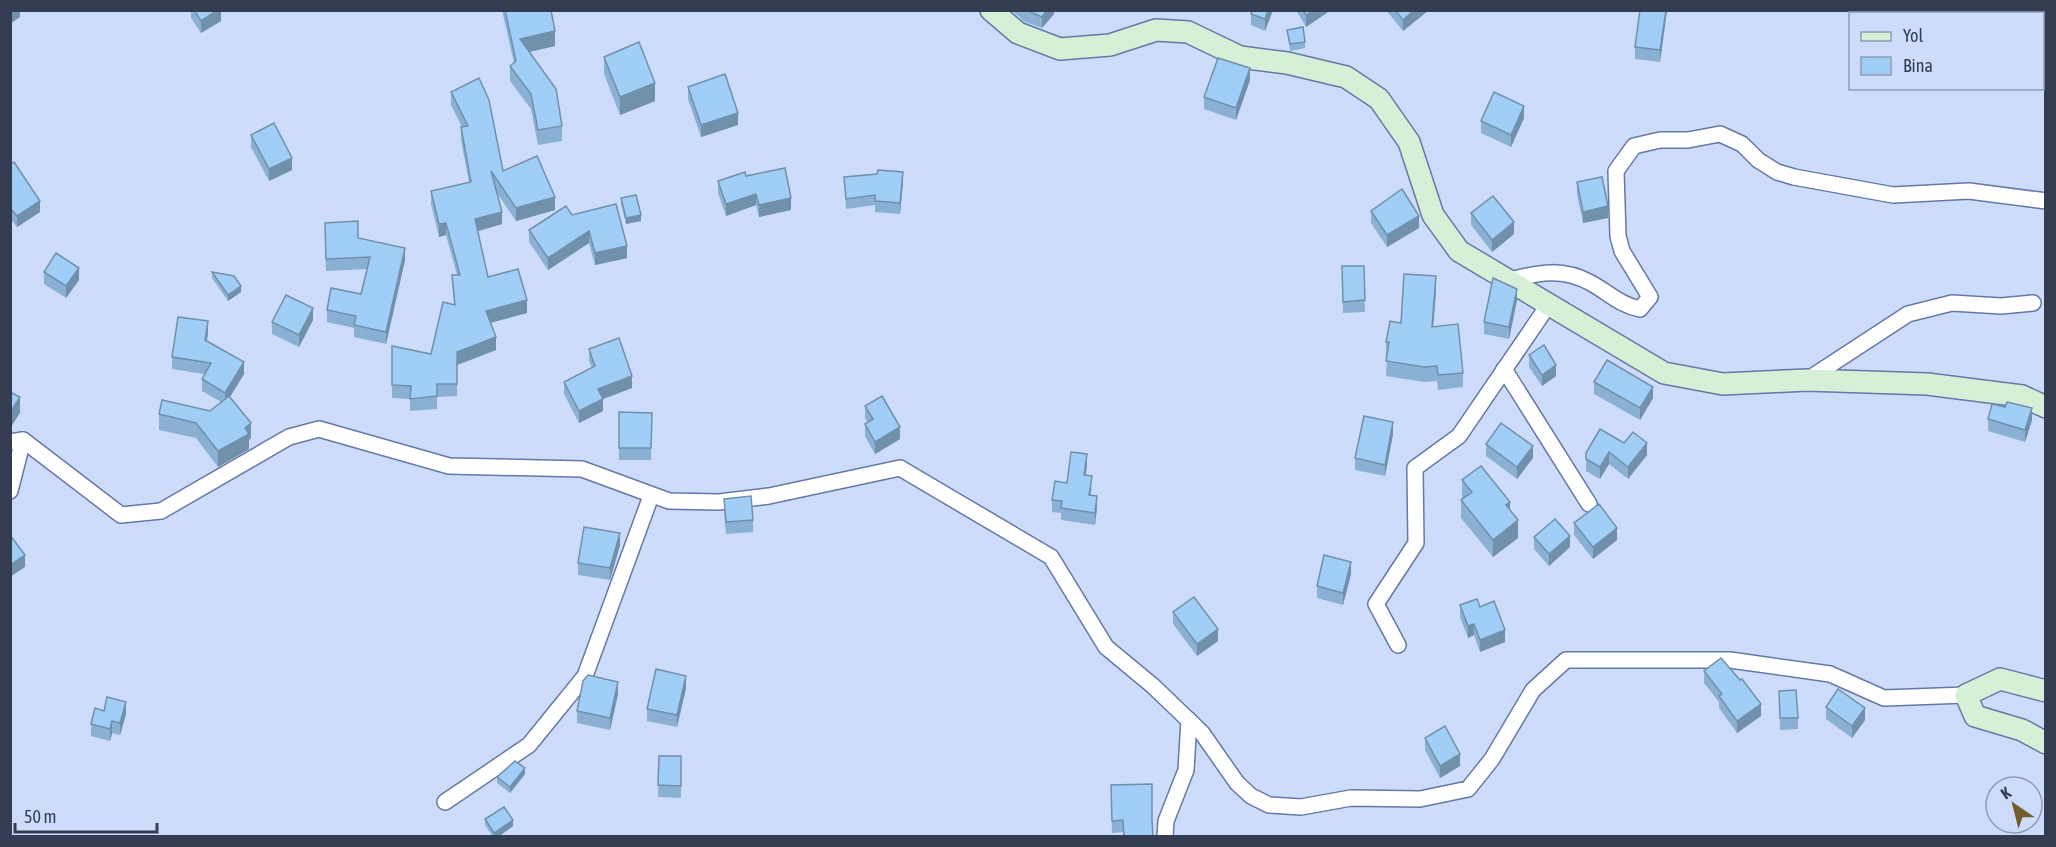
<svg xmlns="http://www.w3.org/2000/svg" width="2056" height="847" font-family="'Asap Condensed',sans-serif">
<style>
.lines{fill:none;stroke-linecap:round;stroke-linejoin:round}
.street-casing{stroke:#6479a7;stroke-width:18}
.secondary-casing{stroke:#6479a7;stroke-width:24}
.street{stroke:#fff;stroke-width:15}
.secondary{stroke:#d6efd7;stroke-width:21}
.wall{fill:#8ab1d4}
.shaded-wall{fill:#7090ac}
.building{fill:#a0cef6;stroke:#7090ac;stroke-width:1.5}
</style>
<rect width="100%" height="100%" fill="#cedcfb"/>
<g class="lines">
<defs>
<g id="street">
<path d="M1510,280C1540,272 1563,268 1591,283C1609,293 1620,305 1640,309L1650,297L1622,251L1618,236L1616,171L1634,146L1660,140H1688L1720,134L1742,144L1758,160L1777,172L1794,177L1893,195L1969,191L2046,201"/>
<path d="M1504,369L1589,504"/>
<path d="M1807,380L1908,314L1952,303L2001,306L2033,303"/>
<path d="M10,442L23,440L121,515L161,511L289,437L319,429L449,466L582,469L669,501L719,502L769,496L900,468L1051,557L1106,647L1153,686L1202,733L1237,783L1251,796L1269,805L1301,807L1351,798L1420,799L1468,789L1492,759L1533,690L1566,660H1730L1830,674L1884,698L1966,695"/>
<path d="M10,491L23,440"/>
<path d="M1398,645L1376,604L1416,543L1415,468L1459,436L1549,304"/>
<path d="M445,802L529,745L585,676L651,496"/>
<path d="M1165,836L1166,821L1186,770L1189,720"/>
</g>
<g id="secondary">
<path d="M991,10L1018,33L1060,49L1110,45L1156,30L1188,32L1240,57L1287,63L1346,77L1379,99L1409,142L1433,215L1459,251L1664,373L1723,384L1807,380L1927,384L2022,396L2046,407"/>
<path d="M2046,691L2000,679L1966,695L1975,716L2022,730L2046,743"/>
</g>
</defs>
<use href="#street" class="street-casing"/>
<use href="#secondary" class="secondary-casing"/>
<use href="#street" class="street"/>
<use href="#secondary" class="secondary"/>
</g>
<g class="wall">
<path d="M191,10H221V21L201,33L191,18Z"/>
<path d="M502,10H551L555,46L529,52L562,126V141L538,145L531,109L510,81V66L514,63Z"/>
<path d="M1011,10H1054V14L1042,28L1025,22Z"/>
<path d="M1252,10H1273L1265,31L1251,25V14Z"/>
<path d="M1296,10H1331L1306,27Z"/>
<path d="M1386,10H1429L1403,31Z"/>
<path d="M1667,10L1660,62L1635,59V47Z"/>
<path d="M1287,30L1305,42V48L1290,51Z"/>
<path d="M604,57L655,101L620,115L604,74Z"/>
<path d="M1250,80L1236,120L1204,109V97Z"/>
<path d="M688,87L738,125L701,137L688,99Z"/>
<path d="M451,92L503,171L555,210L516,221L497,193L502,224L478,231L488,277L527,313L490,323L496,350L457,365V396L437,397V409L410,411V399L392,398V346L431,354L454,305L452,275H457L446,235L439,237L431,204V191L469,182L461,140V127H462L451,105Z"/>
<path d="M1524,118L1511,147L1481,133V121Z"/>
<path d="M251,135L292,170L269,181L251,147Z"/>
<path d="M10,165L40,212L17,227L10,218Z"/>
<path d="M746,176L791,210L759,217L756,205L726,216L718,193V181Z"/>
<path d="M844,177L903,182L900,214L875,212V205L846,209Z"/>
<path d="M1577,182L1608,218L1583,223L1577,194Z"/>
<path d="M621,198L641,221L626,224L621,204Z"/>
<path d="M1371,211L1419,228L1387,247L1371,223Z"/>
<path d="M1471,213L1514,234L1492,252L1471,225Z"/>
<path d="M572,215L627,258L595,265L589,243L548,270L529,242V230Z"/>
<path d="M325,235L358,238L405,260L386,344L354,337V328L327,322V310L361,294L367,269L326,271Z"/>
<path d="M1364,266L1365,312L1343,313L1342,278Z"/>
<path d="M44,272L79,280L66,298L44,284Z"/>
<path d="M212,272L241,292L228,301L212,278Z"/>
<path d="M1436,291L1433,327L1463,373V387L1438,390L1437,381L1424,382L1386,376L1387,357H1386V342L1401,323Z"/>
<path d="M1517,300L1509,339L1484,334V322Z"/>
<path d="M313,320L299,347L272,334V322Z"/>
<path d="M208,333L207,341L244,374L230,397L251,438L249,440V449L218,467L196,438L159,430V414L210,411L221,402L202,391V379L204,374L172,369V357Z"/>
<path d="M589,349L632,388L603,399V411L579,423L564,394V382L592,368L589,361Z"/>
<path d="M1529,355L1556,376L1542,386L1529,367Z"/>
<path d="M1594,382L1653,398L1640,420L1594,394Z"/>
<path d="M865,406L900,439L875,454L865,436V424L868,423L865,418Z"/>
<path d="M2005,407L2032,420L2025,442L1988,431V419Z"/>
<path d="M619,412L652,413L651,460H619Z"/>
<path d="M1393,434L1385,476L1355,470V458Z"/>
<path d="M1624,443L1647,455L1628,479L1609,464L1600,479L1586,471V453Z"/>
<path d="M1486,444L1533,458L1517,479L1486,456Z"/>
<path d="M1087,466L1085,475L1092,488L1091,495L1097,508L1095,525L1061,520V513L1052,512V500L1067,483Z"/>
<path d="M1462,480L1518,538L1493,557L1461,518V500L1463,499L1462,498Z"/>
<path d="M724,499L753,520V532L726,534L724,511Z"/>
<path d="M1574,523L1617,540L1593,559L1574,535Z"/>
<path d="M1534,537L1570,547L1549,566L1534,549Z"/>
<path d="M620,545L610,580L578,575V563Z"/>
<path d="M1351,574L1343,605L1317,598V586Z"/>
<path d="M1460,605L1480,607L1505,642L1480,652L1474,635L1468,638L1460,617Z"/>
<path d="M1173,612L1218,641L1197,656L1173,624Z"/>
<path d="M1704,671L1761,716L1737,733L1719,708V702L1704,683Z"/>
<path d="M686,688L677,727L647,721V709Z"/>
<path d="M1779,691L1798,718V729L1780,730Z"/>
<path d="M618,694L610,730L577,723V711Z"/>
<path d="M1826,707L1865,720L1852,738L1826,719Z"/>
<path d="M104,711L126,714L120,735L112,733L110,741L91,736V724Z"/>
<path d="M1425,738L1460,766L1440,778L1425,750Z"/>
<path d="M659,756H681V798L658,797Z"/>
<path d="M525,774L510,793L497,783V777Z"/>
<path d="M1111,785L1152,821L1153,837H1123V832L1112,833Z"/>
<path d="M485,819L513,826L498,837H493L485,825Z"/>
</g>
<g class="shaded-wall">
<path d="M13,10H20V17L10,24V12Z"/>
<path d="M218,10H221V21L201,33V21Z"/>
<path d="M1047,10H1054V14L1042,28V17Z"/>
<path d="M1268,10H1273L1265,31V19Z"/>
<path d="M1313,10H1331L1306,27V15Z"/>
<path d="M1414,10H1429L1403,31V20Z"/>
<path d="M1666,10H1667L1660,62V50Z"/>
<path d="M555,31V46L520,54V39Z"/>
<path d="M1250,68V80L1236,120V108Z"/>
<path d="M655,83V101L620,115V97Z"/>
<path d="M1524,106V118L1511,147V135Z"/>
<path d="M738,113V125L701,137V125Z"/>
<path d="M292,158V170L269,181V169Z"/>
<path d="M903,172V182L900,214V203Z"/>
<path d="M756,194V205L726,216V204Z"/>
<path d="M555,197V210L516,221V208Z"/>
<path d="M791,198V210L759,217V205Z"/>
<path d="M40,201V212L17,227V216Z"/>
<path d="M1608,206V218L1583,223V212Z"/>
<path d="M502,212V224L475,232V219Z"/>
<path d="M641,215V221L626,224V218Z"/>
<path d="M1419,216V228L1387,247V235Z"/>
<path d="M1514,222V234L1492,252V240Z"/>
<path d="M446,223V235L439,237V224Z"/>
<path d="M589,231V243L548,270V258Z"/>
<path d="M627,246V258L595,265V253Z"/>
<path d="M405,248V260L386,344V332Z"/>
<path d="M79,268V280L66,298V286Z"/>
<path d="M1436,276V291L1432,342V327Z"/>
<path d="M241,286V292L228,301V295Z"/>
<path d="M1517,289V300L1509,339V327Z"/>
<path d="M527,300V313L486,324V311Z"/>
<path d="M313,308V320L299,347V335Z"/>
<path d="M208,321V333L205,351V340Z"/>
<path d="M496,337V350L457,365V352Z"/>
<path d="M244,362V374L225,405V393Z"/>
<path d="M1556,365V376L1542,386V375Z"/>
<path d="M632,376V388L603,399V411L579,423V411L598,389Z"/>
<path d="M1653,387V398L1640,420V408Z"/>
<path d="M20,397V413L11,427V411Z"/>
<path d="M2032,408V420L2025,442V430Z"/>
<path d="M1393,422V434L1385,476V465Z"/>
<path d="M251,423V438L249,440V449L218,467V451Z"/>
<path d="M900,427V439L875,454V442Z"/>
<path d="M1647,443V455L1628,479V467Z"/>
<path d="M1533,446V458L1517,479V467Z"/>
<path d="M1609,452V464L1600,479V467Z"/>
<path d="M1087,454V466L1084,487V475Z"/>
<path d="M1097,496V508L1095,525V513Z"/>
<path d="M1510,502V519L1506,505Z"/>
<path d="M1518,520V538L1493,557V540Z"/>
<path d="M1617,528V540L1593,559V547Z"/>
<path d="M620,533V545L610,580V568Z"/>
<path d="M1570,536V547L1549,566V554Z"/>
<path d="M25,555V567L10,577V565Z"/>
<path d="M1351,562V574L1343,605V593Z"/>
<path d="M1474,624V635L1468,638V626Z"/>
<path d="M1218,629V641L1197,656V644Z"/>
<path d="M1505,630V642L1480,652V640Z"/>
<path d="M686,676V688L677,727V715Z"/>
<path d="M618,682V694L610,730V718Z"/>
<path d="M126,702V714L120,735V723Z"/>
<path d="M1761,704V716L1737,733V721Z"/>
<path d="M1865,708V720L1852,738V726Z"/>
<path d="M112,721V733L110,741V729Z"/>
<path d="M1460,754V766L1440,778V766Z"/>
<path d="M525,768V774L510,793V787Z"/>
<path d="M513,820V826L498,837H494V833Z"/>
</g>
<g class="building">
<path d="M194,10H218L201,21Z"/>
<path d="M505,10H551L555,31L520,39L556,89L562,126L538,130L531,94L510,66L516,61Z"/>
<path d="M1026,10H1047L1042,17Z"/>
<path d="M1252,10H1268L1265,19L1251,14Z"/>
<path d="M1303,10H1313L1306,15Z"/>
<path d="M1395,10H1414L1403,20Z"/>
<path d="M1640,10H1666L1660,50L1635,47Z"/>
<path d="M1303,27L1305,42L1290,44L1287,30Z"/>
<path d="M639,42L655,83L620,97L604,57Z"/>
<path d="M1218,58L1250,68L1236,108L1204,97Z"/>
<path d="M725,74L738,113L701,125L688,87Z"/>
<path d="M479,78L489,100L503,171L537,156L555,197L516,208L491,171L502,212L475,219L488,277L518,269L527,300L486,311L496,337L457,352V384H437V396L410,399L411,386L392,385V346L431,354L443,302L455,305L452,275H460L446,223L439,224L431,191L471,182L461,127L468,126L451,92Z"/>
<path d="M1494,92L1524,106L1511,135L1481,121Z"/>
<path d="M274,123L292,158L269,169L251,135Z"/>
<path d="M14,162L40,201L17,216L10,208V165Z"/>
<path d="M785,168L791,198L759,205L756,194L726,204L718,181L745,172L746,176Z"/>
<path d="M878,170L903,172L900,203L875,201V195L846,199L844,177L877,174Z"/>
<path d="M1602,177L1608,206L1583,212L1577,182Z"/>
<path d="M1402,189L1419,216L1387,235L1371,211Z"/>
<path d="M636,195L641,215L626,218L621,198Z"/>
<path d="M1493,196L1514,222L1492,240L1471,213Z"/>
<path d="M616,204L627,246L595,253L589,231L548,258L529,230L566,206L572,215Z"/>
<path d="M358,221V238L405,248L386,332L354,325L356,316L327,310L331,288L361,294L370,257L326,259L325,223Z"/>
<path d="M56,253L79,268L66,286L44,272Z"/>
<path d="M1342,266H1364L1365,300L1343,302Z"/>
<path d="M212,272L234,276L241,286L228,295Z"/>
<path d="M1404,274L1436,276L1432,327L1458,324L1463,373L1438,375L1437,366L1424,367L1386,361L1389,342H1386L1390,321L1401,323Z"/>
<path d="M1493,278L1517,289L1509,327L1484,322Z"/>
<path d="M286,295L313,308L299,335L272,322Z"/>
<path d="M178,317L208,321L205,340L244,362L225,393L202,379L211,363L172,357Z"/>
<path d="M619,338L632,376L598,389L603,399L579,411L564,382L595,366L589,349Z"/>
<path d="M1544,345L1556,365L1542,375L1529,355Z"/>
<path d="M1607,360L1653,387L1640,408L1594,382Z"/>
<path d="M10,392L20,397L11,411L10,410Z"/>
<path d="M229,396L251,423L245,428L249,434L218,451L196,423L159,414L162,400L210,411Z"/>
<path d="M882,396L900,427L875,442L865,424L873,419L865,406Z"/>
<path d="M2007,402L2032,408L2025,430L1988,419L1992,404L2005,407Z"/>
<path d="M619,412L652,413L651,448H619Z"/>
<path d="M1364,416L1393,422L1385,465L1355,458Z"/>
<path d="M1501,423L1533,446L1517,467L1486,444Z"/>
<path d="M1600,429L1624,443L1633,432L1647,443L1628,467L1609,452L1600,467L1586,459V453Z"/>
<path d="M1071,452L1087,454L1084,475L1092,476L1089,495L1097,496L1095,513L1061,508L1062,501L1052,500L1055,481L1067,483Z"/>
<path d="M1481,466L1510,502L1506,505L1518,520L1493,540L1461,500L1472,492L1462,480Z"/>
<path d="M751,496L753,520L726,522L724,499Z"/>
<path d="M1599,504L1617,528L1593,547L1574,523Z"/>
<path d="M1555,519L1570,536L1549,554L1534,537Z"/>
<path d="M584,527L620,533L610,568L578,563Z"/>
<path d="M10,535L25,555L10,565Z"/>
<path d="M1324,555L1351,562L1343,593L1317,586Z"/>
<path d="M1194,597L1218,629L1197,644L1173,612Z"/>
<path d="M1477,599L1480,607L1494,601L1505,630L1480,640L1474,624L1468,626L1460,605Z"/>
<path d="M1721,658L1740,680L1742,679L1761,704L1737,721L1719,696L1722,694L1704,671Z"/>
<path d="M656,669L686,676L677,715L647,709Z"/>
<path d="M588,675L618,682L610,718L577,711L583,681Z"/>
<path d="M1838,689L1865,708L1852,726L1826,707Z"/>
<path d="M1796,690L1798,718H1780L1779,691Z"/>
<path d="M107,697L126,702L120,723L112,721L110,729L91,724L95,708L104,711Z"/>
<path d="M1445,726L1460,754L1440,766L1425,738Z"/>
<path d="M659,756H681V786L658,785Z"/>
<path d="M515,761L525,768L510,787L497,777Z"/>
<path d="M1152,784V819L1153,837H1124L1123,820L1112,821L1111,785Z"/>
<path d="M504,807L513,820L494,833L485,819Z"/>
</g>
<rect width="2056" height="847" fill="none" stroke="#333c51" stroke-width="24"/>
<rect x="1849" y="12" width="195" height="78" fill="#cedcfb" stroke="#909cb7" stroke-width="1.5"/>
<rect x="1861" y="32" width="30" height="9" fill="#d6efd7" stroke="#909cb7" stroke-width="1.5"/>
<text x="1903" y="42" font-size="18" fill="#333c51">Yol</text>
<rect x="1861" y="57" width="30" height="18" fill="#a0cef6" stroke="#909cb7" stroke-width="1.5"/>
<text x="1903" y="72" font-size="18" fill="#333c51">Bina</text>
<g transform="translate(2014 805) rotate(325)"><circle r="28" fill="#cedcfb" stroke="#909cb7" stroke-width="1.5"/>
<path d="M0-4.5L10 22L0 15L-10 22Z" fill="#735e2d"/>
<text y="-9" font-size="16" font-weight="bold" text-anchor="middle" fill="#333c51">K</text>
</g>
<path d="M15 823v9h142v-9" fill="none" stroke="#333c51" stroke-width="3"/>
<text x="24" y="823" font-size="18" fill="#333c51" stroke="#cedcfb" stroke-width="4.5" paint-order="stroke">50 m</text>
</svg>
